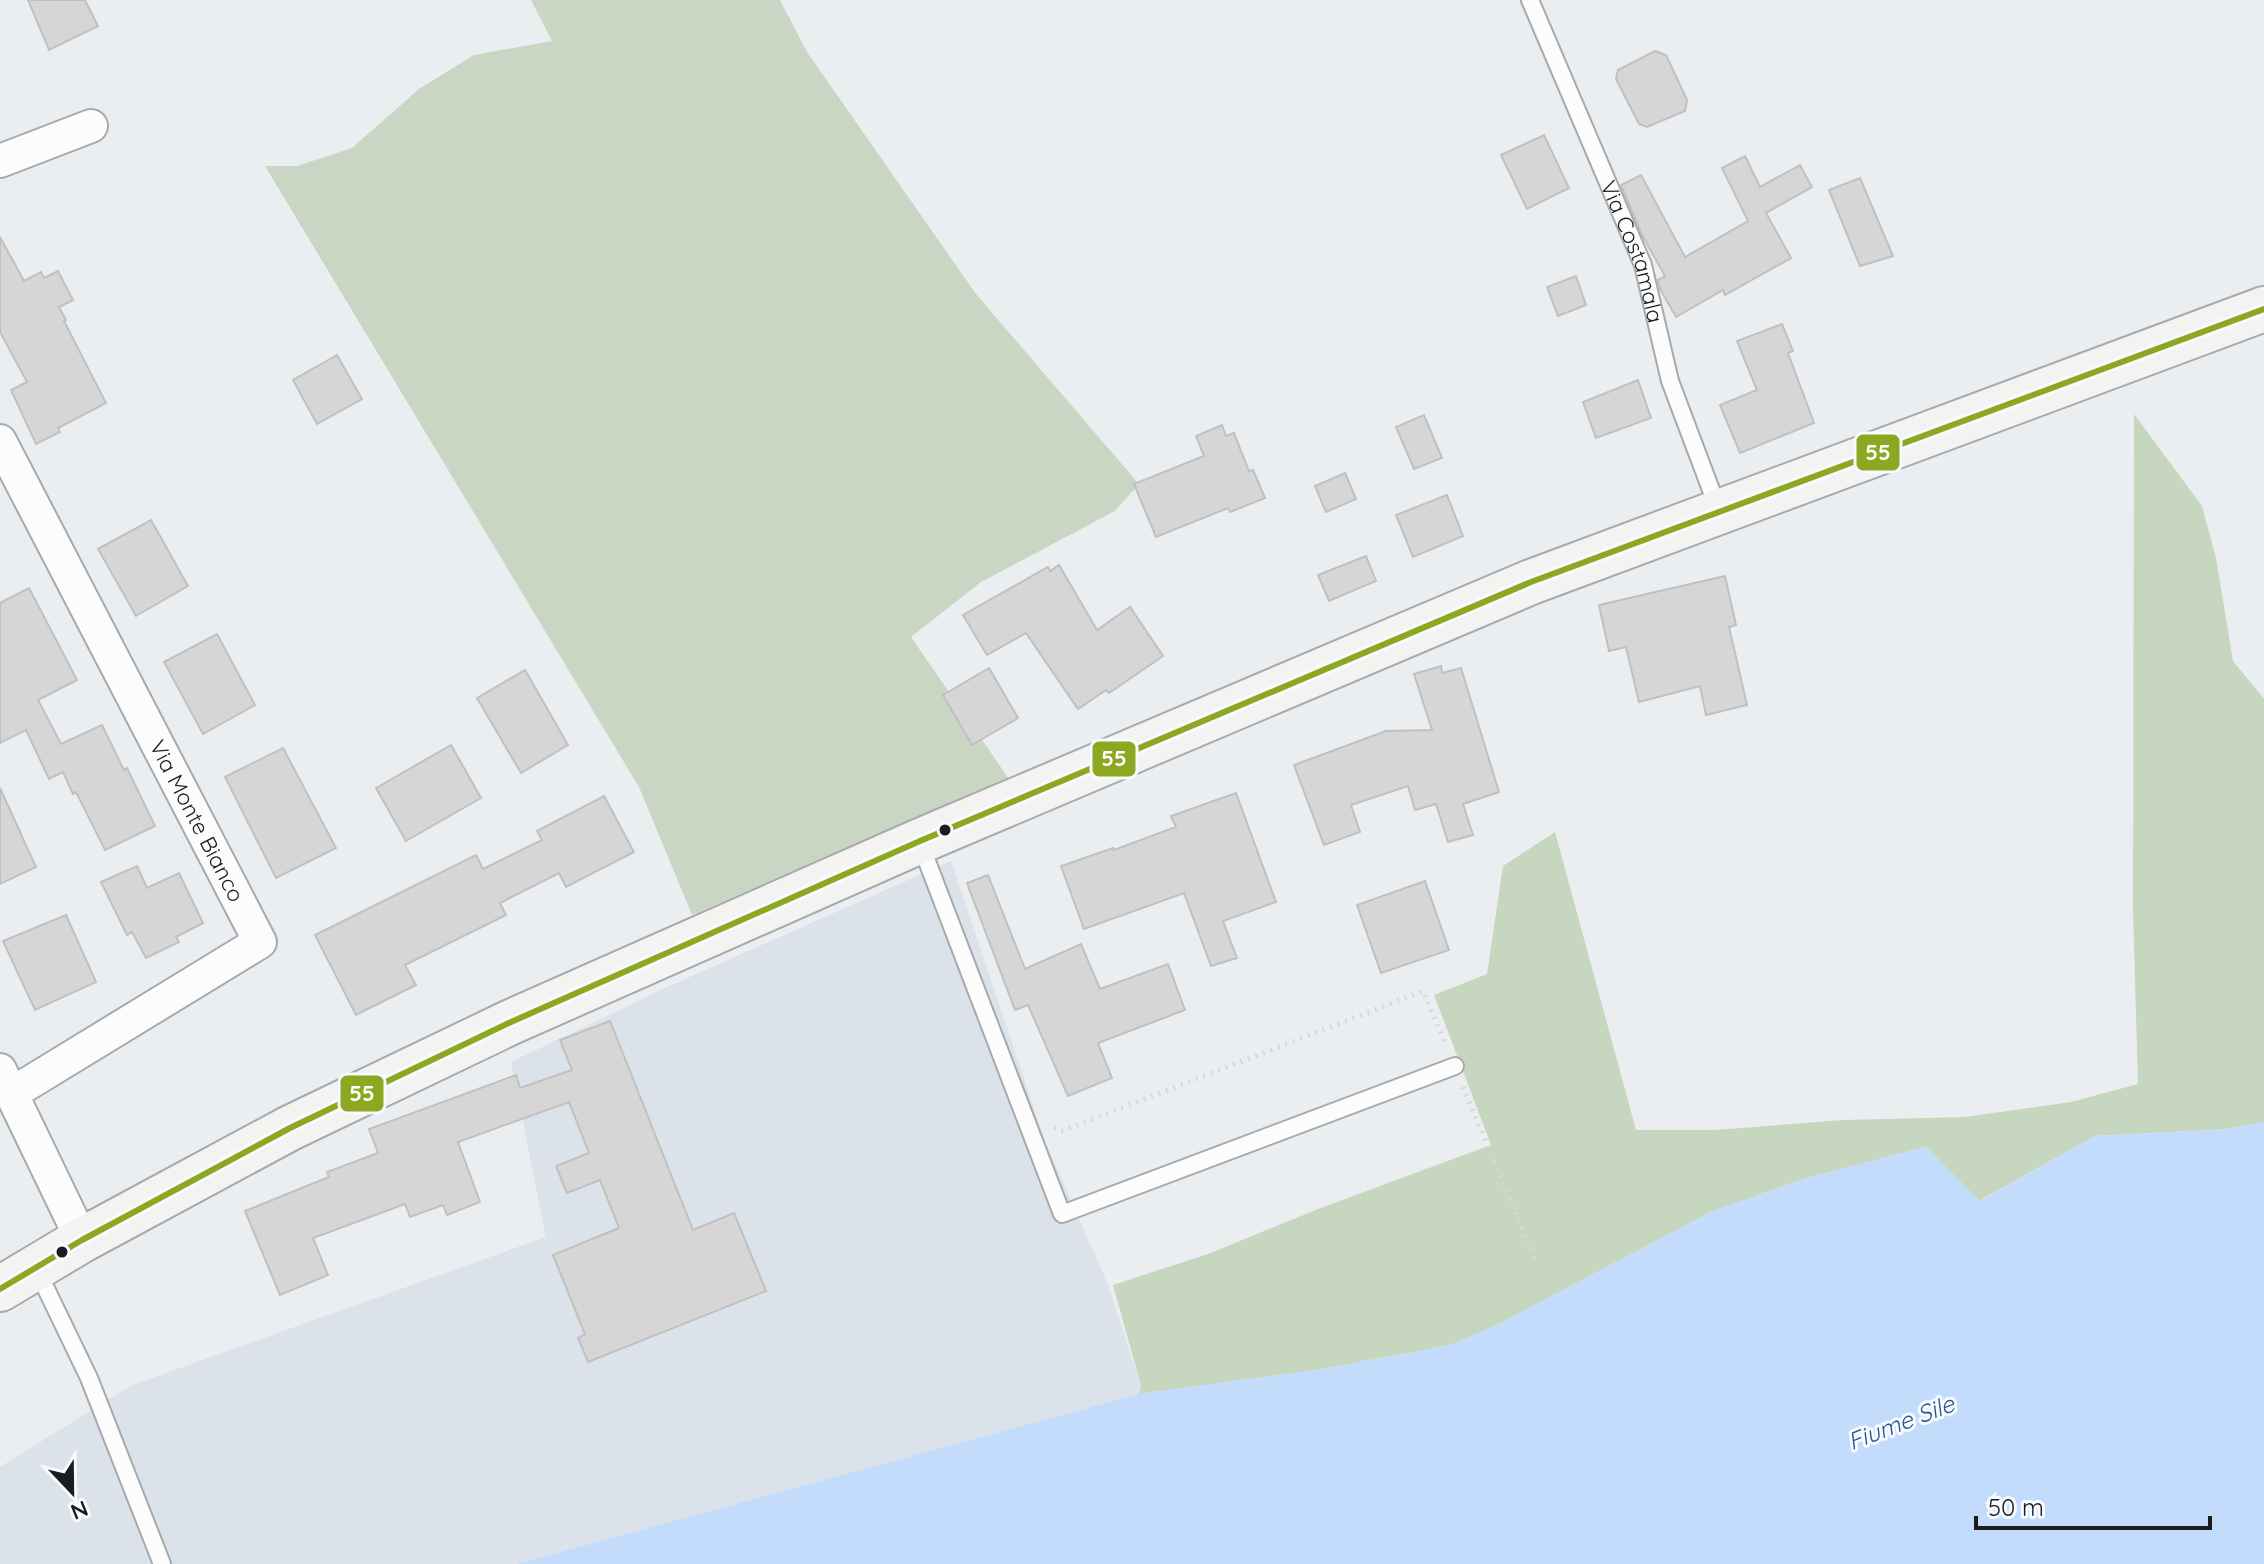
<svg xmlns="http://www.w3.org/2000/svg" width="2264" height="1564" font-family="Quicksand,sans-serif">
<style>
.built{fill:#dbe2e9}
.green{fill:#c9d6c4}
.forest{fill:#c6d6bf}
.water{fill:#c4dcfb}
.building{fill:#d6d6d6;stroke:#c0c0c1;stroke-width:2}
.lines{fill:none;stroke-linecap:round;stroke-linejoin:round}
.lane-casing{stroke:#a7aaac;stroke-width:20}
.street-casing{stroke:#a7aaac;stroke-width:36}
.secondary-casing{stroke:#a7aaac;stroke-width:48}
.path{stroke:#d7d7d8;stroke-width:5;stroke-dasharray:2 6;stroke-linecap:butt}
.lane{stroke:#fcfcfd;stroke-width:16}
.street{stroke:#fcfcfd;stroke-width:32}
.secondary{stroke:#f5f2f2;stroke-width:44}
.bus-1-casing{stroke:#f7fafe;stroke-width:12}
.bus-1{stroke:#8da820;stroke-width:6}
.bus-dot{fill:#1a1c1e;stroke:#f7fafe;stroke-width:3}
.labels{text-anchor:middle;stroke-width:6;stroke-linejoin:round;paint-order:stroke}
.street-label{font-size:22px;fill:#1a1c1e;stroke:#f7fafe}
.water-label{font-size:24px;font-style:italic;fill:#2b578b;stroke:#f7fafe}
.line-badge{stroke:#f7fafe;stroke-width:3}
.badge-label{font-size:22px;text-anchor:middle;font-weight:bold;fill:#fff}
</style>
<rect width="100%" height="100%" fill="#ebeef1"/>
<path class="built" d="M951,861L1045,1141L1109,1287L1141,1386L1139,1394L516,1564H0V1467L130,1386L546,1237L511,1062L665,988Z"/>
<path class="green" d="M531,0H780L807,52L976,294L1139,484L1115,511L981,582L911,637L1009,779L692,915L639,787L265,166H297L352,148L419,89L474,55L552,41Z"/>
<path class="forest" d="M2134,414L2202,506L2216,558L2233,661L2264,699V1122L2228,1129L2095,1136L1979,1201L1926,1147L1806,1178L1711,1212L1495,1326L1451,1345L1316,1370L1139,1394L1141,1386L1113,1285L1208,1254L1318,1209L1491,1145L1434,995L1487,974L1503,866L1555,832L1636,1130H1715L1844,1120L1965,1117L2071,1102L2138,1084L2133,910Z"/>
<path class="water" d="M2264,1122V1564H516L1139,1394L1316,1370L1451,1345L1495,1326L1711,1212L1806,1178L1926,1147L1980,1201L2095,1136L2228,1129Z"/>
<g class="building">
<path d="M28,0H85L98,26L49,50Z"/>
<path d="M1655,51L1666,55L1687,100L1685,111L1647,127L1639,124L1616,79L1618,70Z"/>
<path d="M1544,135L1569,188L1527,209L1501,155Z"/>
<path d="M1745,156L1760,187L1800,165L1812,187L1766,213L1791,258L1725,295L1723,290L1676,317L1660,289L1658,280L1665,276L1642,235L1621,185L1641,175L1685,257L1748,221L1722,168Z"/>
<path d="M1860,178L1893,256L1860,266L1829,190Z"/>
<path d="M0,237L24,281L41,272L44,278L58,271L73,300L59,307L66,320L64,321L106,403L58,428L60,432L36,444L11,390L27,382L0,332Z"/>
<path d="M1576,276L1586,305L1558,316L1547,287Z"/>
<path d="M1782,324L1793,351L1788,353L1814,423L1740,453L1720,405L1757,390L1737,341Z"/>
<path d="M337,355L362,399L317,424L293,380Z"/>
<path d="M1638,380L1651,418L1596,438L1583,402Z"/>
<path d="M1424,415L1442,458L1414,469L1396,427Z"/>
<path d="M1222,425L1226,436L1234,433L1249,471L1253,470L1265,498L1230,512L1228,508L1156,537L1134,484L1204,456L1196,436Z"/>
<path d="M1345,473L1356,499L1326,512L1315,486Z"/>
<path d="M1447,495L1463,536L1413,557L1396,515Z"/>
<path d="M151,520L188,586L136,616L98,549Z"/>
<path d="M1366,556L1376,581L1329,601L1318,575Z"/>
<path d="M1059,565L1097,630L1130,607L1163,656L1109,693L1106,690L1078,709L1026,633L987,655L963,615L1048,567L1050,571Z"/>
<path d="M1725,576L1736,625L1729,627L1747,705L1706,715L1700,686L1639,702L1626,647L1609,651L1599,605Z"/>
<path d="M29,588L77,680L38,700L61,744L102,725L124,770L127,768L155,826L105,850L76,792L73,794L63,772L49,779L26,730L0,743V603Z"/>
<path d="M217,634L255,705L203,734L164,662Z"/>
<path d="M1441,666L1442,673L1461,668L1499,792L1463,804L1473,835L1448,842L1436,804L1415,810L1408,786L1351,805L1360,832L1324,845L1294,765L1386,731L1432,730L1414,674Z"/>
<path d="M989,668L1018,718L972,745L943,695Z"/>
<path d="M525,670L568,745L521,773L477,698Z"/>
<path d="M451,745L481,798L406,841L376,788Z"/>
<path d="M283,748L336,848L276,878L225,777Z"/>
<path d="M0,788L36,867L0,884Z"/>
<path d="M1236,793L1276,902L1223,921L1237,958L1211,966L1184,893L1084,929L1061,866L1113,848L1114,850L1176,827L1171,816Z"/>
<path d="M604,796L634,852L566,887L559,873L500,903L506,915L405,965L416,985L356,1015L315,935L476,855L483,869L542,840L537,831Z"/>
<path d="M137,866L147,888L179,873L203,923L176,937L179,942L146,958L132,932L127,935L101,882Z"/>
<path d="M988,875L1025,969L1081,944L1100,989L1168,964L1185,1010L1098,1043L1112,1078L1068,1096L1028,1005L1015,1010L967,883Z"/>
<path d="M1425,881L1449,950L1381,973L1357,905Z"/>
<path d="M66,915L96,982L35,1010L3,941Z"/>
<path d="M610,1021L693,1230L734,1213L766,1291L588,1362L578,1338L585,1334L553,1255L619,1228L600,1180L567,1193L556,1166L589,1153L569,1102L458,1142L480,1202L447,1215L443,1205L410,1217L405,1204L313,1238L328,1275L280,1295L245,1211L329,1177L327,1172L378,1153L369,1129L516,1075L520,1088L572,1070L560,1040Z"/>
</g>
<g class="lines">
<defs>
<g id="lane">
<path id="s1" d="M1530,0L1643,265L1670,381L1719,511"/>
<path d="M920,843L1062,1214L1455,1066"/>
<path d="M36,1268L89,1378L162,1564"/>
</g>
<g id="street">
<path d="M0,161L91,126"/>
<path id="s2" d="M0,441L260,942L11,1094"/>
<path d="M0,1070L82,1240"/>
</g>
<path id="secondary" d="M0,1289L82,1240L290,1128L511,1022L920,841L1531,582L2264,309"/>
</defs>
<use href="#lane" class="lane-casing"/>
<use href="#street" class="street-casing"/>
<use href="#secondary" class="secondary-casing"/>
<g class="path">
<path d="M1463,1087L1535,1260"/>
<path d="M1054,1128L1062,1131L1423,991L1446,1045"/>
</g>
<use href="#lane" class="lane"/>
<use href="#street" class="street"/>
<use href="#secondary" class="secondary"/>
<defs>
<path id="bus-1" d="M0,1289L82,1240L290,1128L511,1022L920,841L1531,582L2264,309"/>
</defs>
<use href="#bus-1" class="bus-1-casing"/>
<use href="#bus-1" class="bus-1"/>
</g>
<g class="bus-dot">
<circle cx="945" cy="830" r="7"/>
<circle cx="62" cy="1252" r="7"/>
</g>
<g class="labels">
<g class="street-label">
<text dy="8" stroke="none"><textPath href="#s1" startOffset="272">Via Costamala</textPath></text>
<text dy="8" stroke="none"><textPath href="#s2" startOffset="428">Via Monte Bianco</textPath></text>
</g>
<g class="water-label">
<text transform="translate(1901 1423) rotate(-21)" y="8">Fiume Sile</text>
</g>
</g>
<g class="line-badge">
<rect x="1855" y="433" width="46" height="39" rx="8" fill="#8da820"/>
<rect x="1091" y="740" width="46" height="38" rx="8" fill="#8da820"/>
<rect x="339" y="1074" width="46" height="39" rx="8" fill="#8da820"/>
</g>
<g class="badge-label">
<text x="1878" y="460">55</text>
<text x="1114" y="766">55</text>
<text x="362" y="1101">55</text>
</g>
<g transform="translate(72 1492) rotate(158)" stroke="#f7fafe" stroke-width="6" paint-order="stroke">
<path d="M0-6L14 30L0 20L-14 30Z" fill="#1a1c1e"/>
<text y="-12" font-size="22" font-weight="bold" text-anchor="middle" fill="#1a1c1e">N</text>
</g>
<path d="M1976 1516v12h234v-12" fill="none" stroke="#1a1c1e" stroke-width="4"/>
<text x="1988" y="1516" font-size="24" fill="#1a1c1e" stroke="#f7fafe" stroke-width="6" paint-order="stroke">50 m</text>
</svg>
